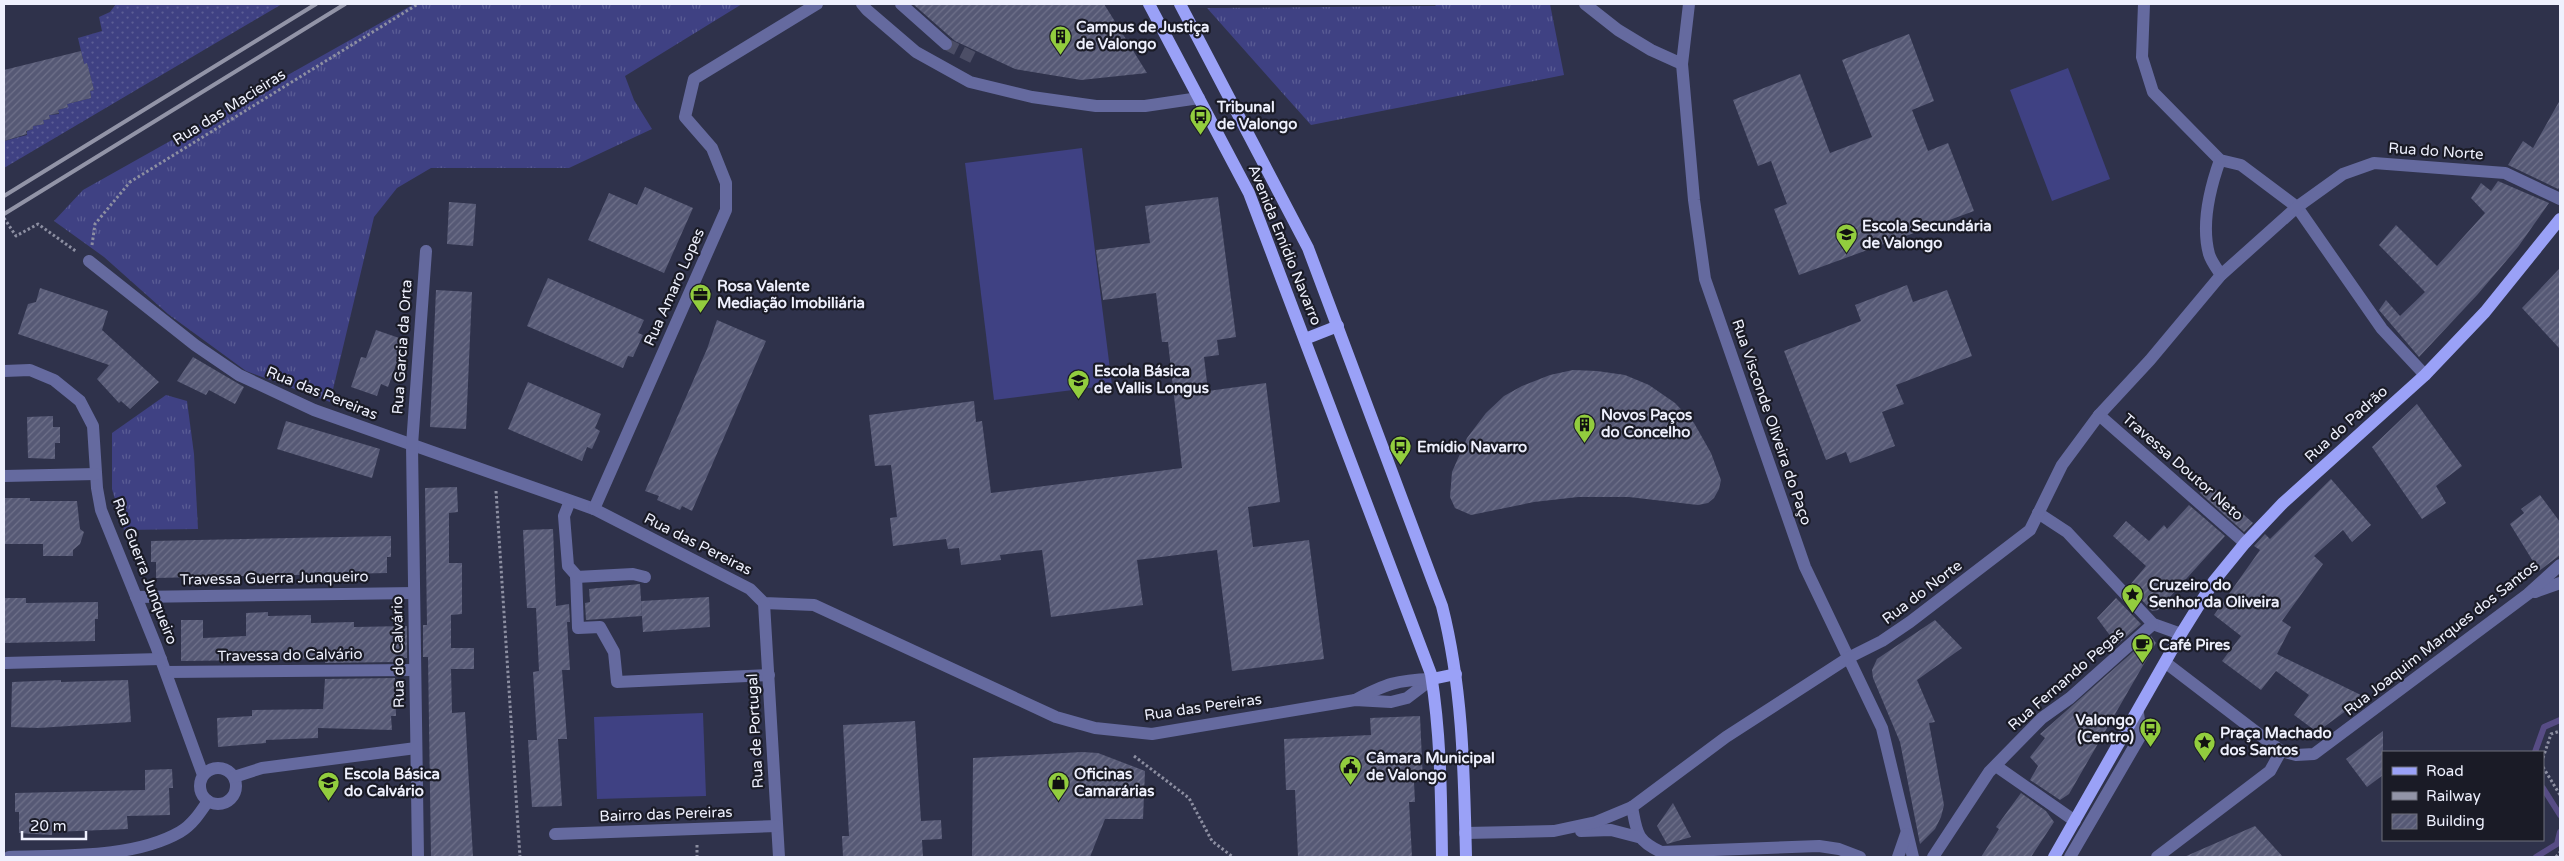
<svg xmlns="http://www.w3.org/2000/svg" width="2564" height="861" font-family="'Varela Round',sans-serif">
<style>
.grass{fill:url(#grass-tufts)}
.garden{fill:url(#garden-dots)}
.pitch{fill:#3f4183}
.lines{fill:none;stroke-linecap:round;stroke-linejoin:round}
.stream{stroke:#574c85;stroke-width:6}
.building{fill:url(#building-hatch)}
.minor-tunnel{stroke:#4c4e66;stroke-width:12;stroke-dasharray:12 6;stroke-linecap:butt}
.path{stroke:#8d8fa2;stroke-width:3;stroke-dasharray:2.5 2.5;stroke-linecap:butt}
.minor{stroke:#656a9f;stroke-width:12}
.major{stroke:#9aa1f7;stroke-width:12}
.rail{stroke:#9294a7;stroke-width:4}
.labels{text-anchor:middle;stroke-width:4.5;stroke-linejoin:round;paint-order:stroke}
.poi-label{font-size:15px;font-weight:bold;fill:#eef0fd;stroke:#1a1b26;text-anchor:start}
.street-label{font-size:15px;fill:#eef0fd;stroke:#1a1b26}
</style>
<defs>
<pattern id="grass-tufts" width="24" height="20" patternUnits="userSpaceOnUse" patternTransform="scale(1.25)"><rect width="24" height="20" fill="#3f4183"/><path d="M3 7l-1-3M5 7V3M7 7l1-3M15 17l-1-3M17 17v-4M19 17l1-3" fill="none" stroke="#5b5d95"/></pattern>
<pattern id="garden-dots" width="8" height="8" patternUnits="userSpaceOnUse" patternTransform="scale(1.25)"><rect width="8" height="8" fill="#3f4183"/><path d="M2 2h.1M6 6h.1" fill="none" stroke="#5b5d95" stroke-width="1.8" stroke-linecap="round"/></pattern>
<pattern id="building-hatch" width="6" height="6" patternUnits="userSpaceOnUse" patternTransform="scale(1.25)"><rect width="6" height="6" fill="#565975"/><path d="M-1 1l2-2M0 6l6-6M5 7l2-2" fill="none" stroke="#6f718a"/></pattern>
</defs>
<rect width="100%" height="100%" fill="#2f324b"/>
<g class="grass">
<path d="M414,4H742L625,76L634,100L652,129L569,168H431L397,188L374,217L330,402L246,371L168,314L104,257L54,221L83,190Z"/>
<path d="M1437,4H1550L1564,75L1311,125L1207,8L1435,6Z"/>
<path d="M166,395L187,401L194,454L198,529L124,530L112,489V433Z"/>
</g>
<path class="garden" d="M116,4H282L4,168V141L27,135V131L33,129V126L44,124L43,120L50,119L49,115L59,114L58,110L68,107L67,104L91,98L90,91L94,90L87,64H84L78,38L102,31L99,17L110,12Z"/>
<g class="pitch">
<path d="M2068,68L2110,179L2052,201L2010,90Z"/>
<path d="M1082,148L1112,385L994,400L965,163Z"/>
<path d="M703,713L706,796L597,799L594,717Z"/>
</g>
<g class="lines">
<g class="stream">
<path d="M2535,752L2544,727L2560,720"/>
<path d="M2543,788L2560,815"/>
<path d="M2536,857L2557,844L2560,832"/>
</g>
</g>
<g class="building">
<path d="M913,4H1104L1147,73L1081,80L1015,69L955,41Z"/>
<path d="M1909,34L1934,101L1912,110L1928,151L1948,143L1974,211L1799,275L1774,209L1787,204L1771,161L1758,166L1733,100L1800,74L1830,153L1872,137L1842,60Z"/>
<path d="M81,51L84,64L87,63L94,90L90,91L91,98L67,104L68,107L58,110L59,113L49,115L50,119L43,120L44,124L33,126V129L26,131L27,134L4,141V70Z"/>
<path d="M2560,100V187L2558,189L2508,165L2523,141L2533,148Z"/>
<path d="M2498,181L2549,203L2518,247L2478,294L2419,357L2379,310L2386,300L2400,316L2425,292L2379,245L2396,225L2437,266L2485,213L2471,198L2481,183L2491,191Z"/>
<path d="M645,187L693,208L664,273L588,240L609,193L637,205Z"/>
<path d="M1218,197L1236,337L1217,340L1219,355L1204,357L1208,391L1266,383L1280,502L1248,507L1253,547L1309,540L1324,659L1232,671L1217,550L1137,560L1143,605L1051,617L1042,550L1000,555L1001,560L961,565L959,548L948,549L946,539L893,546L890,518L897,517L891,465L875,466L869,415L974,401L976,422L982,421L991,493L1182,468L1168,342H1162L1156,293L1103,300L1096,250L1150,243L1145,206Z"/>
<path d="M449,202L476,204L473,246L447,244Z"/>
<path d="M2560,268V349L2522,308Z"/>
<path d="M548,278L644,320L638,333L643,335L633,357L628,356L623,368L527,326Z"/>
<path d="M1907,285L1913,302L1947,290L1972,356L1896,385L1904,404L1882,412L1895,446L1850,463L1846,452L1826,460L1784,351L1861,321L1855,305Z"/>
<path d="M40,288L108,311L102,330L159,382L130,409L121,401L119,403L97,379L109,365L18,334L28,304L36,302Z"/>
<path d="M436,290L472,292L466,429L430,427Z"/>
<path d="M717,320L766,341L692,511L682,506L680,510L657,500L659,496L645,491L707,349Z"/>
<path d="M376,330L405,340L388,387L381,384L377,396L351,387L361,357L366,358Z"/>
<path d="M193,357L244,387L235,404L209,390L206,395L177,381Z"/>
<path d="M1573,370L1597,371L1625,375L1649,385L1675,403L1694,423L1711,453L1721,480L1719,489L1714,498L1708,503L1698,505L1629,497H1578L1534,502L1471,515L1455,508L1450,497L1452,472L1467,438L1486,413L1504,396L1522,386L1550,375Z"/>
<path d="M528,382L601,414L595,428L600,431L592,449L587,447L582,461L508,429Z"/>
<path d="M2417,404L2462,466L2436,486L2446,503L2422,519L2372,447Z"/>
<path d="M53,416V427H60V443H55V459L28,458L27,417Z"/>
<path d="M286,421L380,449L372,478L277,449Z"/>
<path d="M2331,479L2371,525L2352,542L2343,530L2314,556L2323,564L2282,621L2291,627L2277,654L2365,697L2317,732L2294,715L2309,695L2276,671L2261,690L2222,661L2241,636L2214,615L2260,550L2254,546L2265,534L2270,539Z"/>
<path d="M2208,483L2253,523L2244,532L2200,493Z"/>
<path d="M457,487L458,512L449,513V563H462V614L451,615V648H474V669H451L452,713L465,712L473,857H431L428,657H423V625H427L425,488Z"/>
<path d="M2540,495L2560,522V555L2539,571L2510,524L2524,513L2521,509Z"/>
<path d="M4,498H30V501H77L80,529L84,532L80,544L73,550V556H43V544H4Z"/>
<path d="M2189,505L2225,536L2158,610L2152,611L2129,586L2146,566L2113,536L2126,521L2149,541L2164,525L2167,529Z"/>
<path d="M553,529L556,606L569,604L570,622H567L570,670H562L567,739H558L562,806L532,807L528,740H537L533,672L539,671L536,608H527L523,530Z"/>
<path d="M391,536V557H387V573L156,578V562H151V541Z"/>
<path d="M640,584L642,616L586,620L585,603L590,602L589,589Z"/>
<path d="M709,597L710,627L643,632L641,601Z"/>
<path d="M4,598H26V603L98,602V619H95V641L4,643Z"/>
<path d="M2116,598L2141,624L2117,645L2097,618Z"/>
<path d="M268,612V616L311,615V623L354,622V627L407,626V658H395V662L325,663V659L181,661V620H203V638L246,636V613Z"/>
<path d="M1935,620L1962,648L1917,680L1935,722L1929,723L1944,805L1941,817L1935,829L1920,844L1900,742L1873,678L1872,670L1877,659Z"/>
<path d="M2151,636L2156,643L2069,794L2060,800L2030,780L2038,766L2030,757L2045,738L2040,734Z"/>
<path d="M395,678L396,716H391L392,730L318,728V738L266,740V743L218,747L217,718L252,716V710L323,709L325,679Z"/>
<path d="M61,680V682L128,680L131,722L38,728L11,727L12,682Z"/>
<path d="M1420,716L1423,782H1414L1415,802H1409L1412,857H1298L1295,790H1286L1284,739L1371,735L1370,718Z"/>
<path d="M915,721L921,821L941,820L942,839L922,840L923,857H843L842,836H849L843,725Z"/>
<path d="M2383,731V775L2367,787L2346,759Z"/>
<path d="M1082,752L1098,753L1145,771L1143,819H1105L1090,857H972L973,758Z"/>
<path d="M172,769L173,788H169L170,815L127,816L128,829L52,832V835L19,833V812H15V793L145,790V770Z"/>
<path d="M2021,793L2046,811L2054,822L2031,857H1981L1999,829L1996,827Z"/>
<path d="M1673,803L1691,837L1667,844L1657,826Z"/>
<path d="M2255,826L2283,857H2184Z"/>
</g>
<g class="lines">
<path class="minor-tunnel" d="M946,44L976,59"/>
<g class="path">
<path d="M4,218L16,236L38,224L77,252"/>
<path d="M92,245L95,224L130,182L418,4"/>
<path d="M496,491L520,857"/>
<path d="M1134,756L1189,798L1212,841L1233,857"/>
<path d="M2543,758L2551,734L2560,731"/>
<path d="M2543,767L2560,795"/>
<path d="M697,845V857"/>
<path d="M2556,857L2560,852"/>
</g>
<g class="minor">
<path d="M862,4L867,10L916,52L970,82L1032,97L1096,106H1145L1199,98"/>
<path d="M901,4L946,44"/>
<path d="M1585,4L1618,30L1651,50L1682,64"/>
<path d="M1689,4L1682,64L1694,200L1705,279L1805,567L1882,728L1913,857"/>
<path d="M2144,4L2142,57L2153,92L2220,160L2241,165L2297,207L2382,329L2425,375"/>
<path d="M2220,160C2210,188 2201,224 2209,254C2211,261 2217,269 2221,275"/>
<path d="M89,261L195,345L239,375L314,410L594,509L750,589L764,603L814,605L1056,717L1095,728L1152,734L1355,700L1391,702L1407,698L1432,679"/>
<path d="M4,371L30,370L54,380L80,401L93,426L97,488L101,510L156,646L203,775"/>
<path d="M2099,415L2245,543"/>
<path d="M4,476L96,474"/>
<path d="M570,501L564,516L568,566L576,575L578,628L600,627L614,652L617,682L769,675"/>
<path d="M594,509L726,210V183L712,148L685,117L694,79L817,4"/>
<path d="M2038,513L2067,532L2153,624L2181,634"/>
<path d="M576,577L633,574L645,577"/>
<path d="M2535,592L2560,583"/>
<path d="M136,597L414,593"/>
<path d="M764,603L779,857"/>
<path d="M4,663L161,659"/>
<path d="M2166,663L2281,751L2296,755L2314,754L2528,594L2560,565"/>
<path d="M166,672L415,670"/>
<path d="M1355,700C1386,684 1396,680 1432,679"/>
<path d="M1996,766L2075,821"/>
<circle cx="218" cy="786" r="18"/>
<path d="M234,777L262,768L416,748"/>
<path d="M1632,807C1637,833 1636,840 1661,852L1819,846L1839,849L1860,857"/>
<path d="M1581,831L1611,830L1638,837"/>
<path d="M1465,833L1554,831L1596,822L1632,807L1726,737L1848,658L1882,641L1910,622L2030,530L2062,465L2099,415L2150,360L2221,275L2297,207L2343,174L2374,163L2505,173L2560,199"/>
<path d="M555,834L777,826"/>
<path d="M9,857C61,855 133,859 180,832C192,825 200,813 208,801"/>
<path d="M418,857L412,445L426,251"/>
<path d="M1898,857L1906,834"/>
<path d="M1933,857L1989,772L2042,718L2070,698L2153,624"/>
<path d="M2070,857L2141,735L2138,713"/>
<path d="M2157,857L2270,771L2281,751"/>
</g>
<g class="major">
<path d="M1149,4L1249,193L1431,674C1441,737 1441,794 1442,857"/>
<path d="M1180,4L1308,248L1442,606C1463,688 1464,773 1466,857"/>
<path d="M1305,339L1338,326"/>
<path d="M1432,679L1456,674"/>
<path d="M2054,857L2181,634L2214,581L2245,543L2283,503L2425,375L2485,312L2560,219"/>
</g>
<g class="rail">
<path d="M4,196L316,4"/>
<path d="M4,214L345,4"/>
</g>
</g>
<defs>
<symbol id="building-pin" viewBox="-11 -11 22 30"><path d="M0 17L-7.5 6A9.5 9.5 0 1 1 7.5 6Z" fill="#92cd3e" stroke="#1a1b26"/><path d="M-4-6H4V6H1V3H-1V6H-4ZM-2.5-4.3h1.7v1.8h-1.7ZM.8-4.3h1.7v1.8H.8ZM-2.5-1h1.7V.8h-1.7ZM.8-1h1.7V.8H.8Z" fill="#111"/></symbol>
<symbol id="bus-pin" viewBox="-11 -11 22 30"><path d="M0 17L-7.5 6A9.5 9.5 0 1 1 7.5 6Z" fill="#92cd3e" stroke="#1a1b26"/><path d="M-5-6H5V4H4V6H2V4H-2V6H-4V4H-5ZM-3.5-4V0h7V-4ZM-3.5 1.2v1.5H-2V1.2ZM2 1.2v1.5H3.5V1.2Z" fill="#111"/></symbol>
<symbol id="school-pin" viewBox="-11 -11 22 30"><path d="M0 17L-7.5 6A9.5 9.5 0 1 1 7.5 6Z" fill="#92cd3e" stroke="#1a1b26"/><path d="M0-5L7-2L0 1L-7-2ZM-4 1L0 2.5L4 1V4Q0 6-4 4Z" fill="#111"/></symbol>
<symbol id="office-pin" viewBox="-11 -11 22 30"><path d="M0 17L-7.5 6A9.5 9.5 0 1 1 7.5 6Z" fill="#92cd3e" stroke="#1a1b26"/><path d="M-6-3h4V-5.5h4V-3h4V5H-6ZM-1-4.5V-3h2v-1.5ZM-6 0V1H6V0Z" fill="#111"/></symbol>
<symbol id="sight-pin" viewBox="-11 -11 22 30"><path d="M0 17L-7.5 6A9.5 9.5 0 1 1 7.5 6Z" fill="#92cd3e" stroke="#1a1b26"/><path d="M0-6L1.8-2.2L6-1.7L2.9 1.2L3.7 5.4L0 3.3L-3.7 5.4L-2.9 1.2L-6-1.7L-1.8-2.2Z" fill="#111"/></symbol>
<symbol id="cafe-pin" viewBox="-11 -11 22 30"><path d="M0 17L-7.5 6A9.5 9.5 0 1 1 7.5 6Z" fill="#92cd3e" stroke="#1a1b26"/><path d="M-5.5-4.5H6V0H3Q3 3.5 0 3.5H-2.5Q-5.5 3.5-5.5 0ZM3-3.2v2h1.7v-2ZM-6 4.5H4V6H-6Z" fill="#111"/></symbol>
<symbol id="civic-pin" viewBox="-11 -11 22 30"><path d="M0 17L-7.5 6A9.5 9.5 0 1 1 7.5 6Z" fill="#92cd3e" stroke="#1a1b26"/><path d="M-.6-6.5H3V-4.5H.6V-3L4-1V1h2V6H-6V1h2V-1L-.6-3ZM-1.2 2.5V6h2.4V2.5Z" fill="#111"/></symbol>
<symbol id="shop-pin" viewBox="-11 -11 22 30"><path d="M0 17L-7.5 6A9.5 9.5 0 1 1 7.5 6Z" fill="#92cd3e" stroke="#1a1b26"/><path d="M-5-2.5h2.3a2.7 3.5 0 0 1 5.4 0H5L5.5 6h-11ZM-1.5-2.5h3a1.5 2.3 0 0 0-3 0Z" fill="#111"/></symbol>
</defs>
<g fill-rule="evenodd">
<use href="#building-pin" x="1048" y="24" width="25" height="34"/>
<use href="#bus-pin" x="1188" y="104" width="25" height="34"/>
<use href="#school-pin" x="1834" y="222" width="25" height="34"/>
<use href="#office-pin" x="688" y="282" width="25" height="34"/>
<use href="#school-pin" x="1066" y="368" width="25" height="34"/>
<use href="#building-pin" x="1572" y="412" width="25" height="34"/>
<use href="#bus-pin" x="1388" y="434" width="25" height="34"/>
<use href="#sight-pin" x="2120" y="582" width="25" height="34"/>
<use href="#cafe-pin" x="2130" y="632" width="25" height="34"/>
<use href="#bus-pin" x="2138" y="716" width="25" height="34"/>
<use href="#sight-pin" x="2192" y="730" width="25" height="34"/>
<use href="#civic-pin" x="1338" y="754" width="25" height="34"/>
<use href="#school-pin" x="316" y="770" width="25" height="34"/>
<use href="#shop-pin" x="1046" y="770" width="25" height="34"/>
</g>
<g class="labels">
<g class="poi-label">
<text x="1076" y="32">Campus de Justiça<tspan x="1076" dy="17">de Valongo</tspan></text>
<text x="1217" y="112">Tribunal<tspan x="1217" dy="17">de Valongo</tspan></text>
<text x="1862" y="231">Escola Secundária<tspan x="1862" dy="17">de Valongo</tspan></text>
<text x="717" y="291">Rosa Valente<tspan x="717" dy="17">Mediação Imobiliária</tspan></text>
<text x="1094" y="376">Escola Básica<tspan x="1094" dy="17">de Vallis Longus</tspan></text>
<text x="1601" y="420">Novos Paços<tspan x="1601" dy="17">do Concelho</tspan></text>
<text x="1417" y="452">Emídio Navarro</text>
<text x="2149" y="590">Cruzeiro do<tspan x="2149" dy="17">Senhor da Oliveira</tspan></text>
<text x="2159" y="650">Café Pires</text>
<text x="2134" y="725" text-anchor="end">Valongo<tspan x="2134" dy="17">(Centro)</tspan></text>
<text x="2220" y="738">Praça Machado<tspan x="2220" dy="17">dos Santos</tspan></text>
<text x="1366" y="763">Câmara Municipal<tspan x="1366" dy="17">de Valongo</tspan></text>
<text x="344" y="779">Escola Básica<tspan x="344" dy="17">do Calvário</tspan></text>
<text x="1074" y="779">Oficinas<tspan x="1074" dy="17">Camarárias</tspan></text>
</g>
<g class="street-label">
<text transform="translate(229 107) rotate(-32)" y="5">Rua das Macieiras</text>
<text transform="translate(2436 151) rotate(4)" y="5">Rua do Norte</text>
<text transform="translate(1285 245) rotate(68)" y="5">Avenida Emídio Navarro</text>
<text transform="translate(674 287) rotate(-66)" y="5">Rua Amaro Lopes</text>
<text transform="translate(402 347) rotate(-86)" y="5">Rua Garcia da Orta</text>
<text transform="translate(322 393) rotate(22)" y="5">Rua das Pereiras</text>
<text transform="translate(1772 422) rotate(71)" y="5">Rua Visconde Oliveira do Paço</text>
<text transform="translate(2346 424) rotate(-42)" y="5">Rua do Padrão</text>
<text transform="translate(2183 467) rotate(41)" y="5">Travessa Doutor Neto</text>
<text transform="translate(698 544) rotate(27)" y="5">Rua das Pereiras</text>
<text transform="translate(145 571) rotate(69)" y="5">Rua Guerra Junqueiro</text>
<text transform="translate(274 578) rotate(-1)" y="5">Travessa Guerra Junqueiro</text>
<text transform="translate(1922 592) rotate(-37)" y="5">Rua do Norte</text>
<text transform="translate(2441 638) rotate(-38)" y="5">Rua Joaquim Marques dos Santos</text>
<text transform="translate(398 652) rotate(-91)" y="5">Rua do Calvário</text>
<text transform="translate(290 655) rotate(-1)" y="5">Travessa do Calvário</text>
<text transform="translate(2066 679) rotate(-41)" y="5">Rua Fernando Pegas</text>
<text transform="translate(1203 707) rotate(-8)" y="5">Rua das Pereiras</text>
<text transform="translate(755 731) rotate(-93)" y="5">Rua de Portugal</text>
<text transform="translate(666 814) rotate(-2)" y="5">Bairro das Pereiras</text>
</g>
</g>
<rect width="2564" height="861" fill="none" stroke="#eef0fd" stroke-width="10"/>
<rect x="2382" y="751" width="162" height="90" fill="#1a1b26" stroke="#6f707c"/>
<rect x="2392" y="767" width="25" height="8" fill="#9aa1f7" stroke="#6f707c"/>
<text x="2426" y="776" font-size="15" fill="#eef0fd">Road</text>
<rect x="2392" y="792" width="25" height="8" fill="#9294a7" stroke="#6f707c"/>
<text x="2426" y="801" font-size="15" fill="#eef0fd">Railway</text>
<rect x="2392" y="814" width="25" height="15" fill="url(#building-hatch)" stroke="#6f707c"/>
<text x="2426" y="826" font-size="15" fill="#eef0fd">Building</text>
<path d="M22 831v8h64v-8" fill="none" stroke="#eef0fd" stroke-width="2.5"/>
<text x="30" y="831" font-size="15" fill="#eef0fd" stroke="#1a1b26" stroke-width="4" paint-order="stroke">20 m</text>
</svg>
